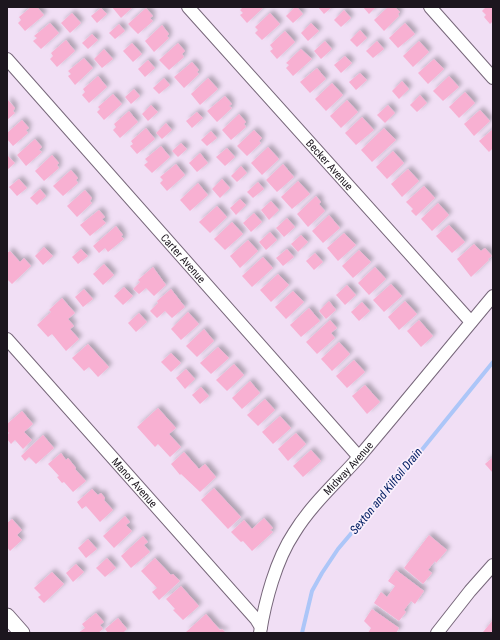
<svg xmlns="http://www.w3.org/2000/svg" width="500" height="640" font-family="'Roboto Condensed',sans-serif">
<style>
.lines{fill:none;stroke-linecap:round;stroke-linejoin:round}
.stream{stroke:#acc6f8;stroke-width:4}
.building{fill:#f8b0d2;filter:url(#shadow)}
.minor-casing{stroke:#77677a;stroke-width:14}
.tertiary-casing{stroke:#77677a;stroke-width:17}
.minor{stroke:#fff;stroke-width:12}
.tertiary{stroke:#fff;stroke-width:15}
.labels{text-anchor:middle;stroke-width:3.5;stroke-linejoin:round;paint-order:stroke}
.street-label{font-size:11px;fill:#1c161e;stroke:#faeffc}
.water-label{font-size:12px;font-style:italic;fill:#052165;stroke:#faeffc}
</style>
<defs>
<filter id="shadow"><feDropShadow dx="3.5" dy="-3.5" stdDeviation="2" flood-color="#0004"/></filter>
</defs>
<rect width="100%" height="100%" fill="#f1dff5"/>
<g class="lines">
<path class="stream" d="M302,633L312,591L322,573L338,549L416,457L493,362"/>
</g>
<g class="building">
<path d="M31,7H37L44,15L25,31L18,23L21,20L19,17Z"/>
<path d="M112,7H133L121,18Z"/>
<path d="M243,7H264L247,23L240,15L243,13L240,10Z"/>
<path d="M295,7H297L303,14L293,23L286,16Z"/>
<path d="M318,7H332L324,14Z"/>
<path d="M363,7H376L369,14Z"/>
<path d="M388,7H395L400,12L398,14L399,16L384,31L374,20Z"/>
<path d="M486,7H493V21L490,24L484,17L486,15L482,11Z"/>
<path d="M101,8L107,14L97,23L91,16Z"/>
<path d="M146,8L153,16L150,18L153,21L138,34L128,24Z"/>
<path d="M344,10L351,18L341,27L334,20Z"/>
<path d="M72,13L81,23L70,33L61,23Z"/>
<path d="M270,13L280,24L262,40L255,33L258,30L255,27Z"/>
<path d="M50,23L59,33L41,49L33,41L37,38L34,36Z"/>
<path d="M311,23L319,31L308,41L301,33Z"/>
<path d="M405,23L415,34L398,48L389,38Z"/>
<path d="M119,24L125,31L115,39L109,33Z"/>
<path d="M162,25L169,34L167,36L169,38L154,52L145,41Z"/>
<path d="M360,30L367,38L357,47L350,40Z"/>
<path d="M285,31L295,42L277,59L270,51L273,49L270,45Z"/>
<path d="M92,34L98,40L88,49L82,43Z"/>
<path d="M66,40L75,51L57,67L50,59L53,56L51,53Z"/>
<path d="M325,41L332,49L321,59L314,51Z"/>
<path d="M377,41L384,49L373,58L366,51Z"/>
<path d="M419,41L429,52L413,67L403,56Z"/>
<path d="M132,43L142,54L133,62L123,51Z"/>
<path d="M178,43L185,51L182,54L184,57L169,70L159,60Z"/>
<path d="M104,49L113,59L102,68L94,59Z"/>
<path d="M301,49L312,59L293,76L286,68L289,65L286,63Z"/>
<path d="M345,56L352,63L341,73L334,65Z"/>
<path d="M84,58L93,68L75,85L68,76L71,74L68,71Z"/>
<path d="M434,59L444,69L428,84L418,73Z"/>
<path d="M148,60L155,68L145,77L138,69Z"/>
<path d="M192,62L199,70L197,72L199,74L184,88L174,77Z"/>
<path d="M317,68L326,79L310,93L300,82Z"/>
<path d="M360,73L367,80L356,90L349,82Z"/>
<path d="M98,76L107,87L89,103L82,95L85,92L83,89Z"/>
<path d="M449,76L459,87L443,101L433,91Z"/>
<path d="M164,78L170,85L159,94L153,88Z"/>
<path d="M208,78L218,89L200,105L191,94Z"/>
<path d="M402,81L409,89L399,99L392,91Z"/>
<path d="M332,83L343,95L326,111L315,99Z"/>
<path d="M134,89L140,96L131,104L125,97Z"/>
<path d="M465,92L475,103L459,118L449,107Z"/>
<path d="M113,94L122,104L104,120L97,112L100,109L98,107Z"/>
<path d="M420,95L427,103L417,112L410,105Z"/>
<path d="M225,96L232,104L229,106L232,108L217,122L207,111Z"/>
<path d="M8,100L15,108L13,111L15,113L7,120V101Z"/>
<path d="M347,100L358,112L341,128L330,116Z"/>
<path d="M151,105L158,112L148,121L142,114Z"/>
<path d="M388,105L395,113L385,123L377,115Z"/>
<path d="M480,110L490,121L474,136L464,124Z"/>
<path d="M129,111L138,122L120,138L113,130L116,127L114,124Z"/>
<path d="M197,112L203,118L192,128L186,121Z"/>
<path d="M239,114L246,122L244,124L246,127L231,140L222,130Z"/>
<path d="M362,117L374,130L356,145L345,133Z"/>
<path d="M22,120L29,128L26,130L28,133L13,146L7,139V133Z"/>
<path d="M166,123L172,130L162,139L156,133Z"/>
<path d="M146,128L155,139L137,154L130,146L133,144L131,141Z"/>
<path d="M384,128L396,140L372,162L361,150Z"/>
<path d="M493,129V148L489,152L479,141Z"/>
<path d="M254,130L262,138L259,141L261,143L247,156L237,146Z"/>
<path d="M211,131L217,138L207,146L201,140Z"/>
<path d="M35,139L42,147L39,150L42,152L26,166L17,155Z"/>
<path d="M181,143L187,149L178,157L172,151Z"/>
<path d="M161,146L170,157L152,173L144,165L148,162L145,159Z"/>
<path d="M268,147L279,159L262,175L251,163Z"/>
<path d="M227,148L235,157L225,166L216,157Z"/>
<path d="M393,151L404,163L387,179L376,167Z"/>
<path d="M200,153L208,163L197,172L189,163Z"/>
<path d="M7,155L15,163L7,170Z"/>
<path d="M52,155L59,163L57,165L59,168L44,181L35,171Z"/>
<path d="M176,164L185,175L167,191L160,183L163,180L160,177Z"/>
<path d="M283,164L294,177L277,192L266,180Z"/>
<path d="M241,166L247,173L237,182L231,176Z"/>
<path d="M408,169L419,181L402,197L391,184Z"/>
<path d="M71,170L78,178L76,180L78,183L63,196L53,186Z"/>
<path d="M19,179L27,188L17,196L9,187Z"/>
<path d="M222,179L230,188L220,198L212,189Z"/>
<path d="M298,181L310,194L292,209L281,197Z"/>
<path d="M258,182L264,189L253,198L247,192Z"/>
<path d="M198,183L208,195L190,211L180,200Z"/>
<path d="M424,186L435,198L416,216L411,211L413,209L406,202Z"/>
<path d="M40,189L46,196L37,205L30,198Z"/>
<path d="M85,190L92,198L90,201L92,203L77,217L67,206Z"/>
<path d="M316,196L321,202L319,204L325,211L308,227L297,214Z"/>
<path d="M240,199L246,205L236,215L230,208Z"/>
<path d="M271,201L279,210L269,220L261,210Z"/>
<path d="M438,203L449,215L432,231L421,219Z"/>
<path d="M217,206L227,217L210,233L199,222Z"/>
<path d="M99,210L105,217L102,219L106,223L90,236L80,225Z"/>
<path d="M254,213L262,222L251,232L243,223Z"/>
<path d="M329,215L340,228L323,243L312,231Z"/>
<path d="M287,218L295,227L284,237L276,228Z"/>
<path d="M232,222L243,234L225,250L214,239Z"/>
<path d="M449,225L465,242L452,253L436,236Z"/>
<path d="M116,226L123,235L121,236L124,239L108,252L105,248L99,253L93,246Z"/>
<path d="M270,232L277,240L266,250L259,242Z"/>
<path d="M344,233L356,245L338,261L327,248Z"/>
<path d="M301,235L308,242L298,252L291,244Z"/>
<path d="M248,240L258,251L240,268L230,256Z"/>
<path d="M474,244L481,251L485,248L492,256L488,259L489,260L471,277L457,259Z"/>
<path d="M44,247L53,256L43,265L35,256Z"/>
<path d="M81,249L88,256L78,264L72,257Z"/>
<path d="M287,249L294,257L283,266L276,258Z"/>
<path d="M359,250L371,262L353,278L342,266Z"/>
<path d="M10,251L20,262L24,258L31,266L12,284L7,279V253Z"/>
<path d="M315,253L323,262L314,270L306,261Z"/>
<path d="M263,257L273,268L252,287L242,276Z"/>
<path d="M104,264L114,275L103,285L93,274Z"/>
<path d="M153,267L166,285L154,296L146,288L139,294L133,289L140,282L138,280Z"/>
<path d="M375,267L386,279L369,295L358,283Z"/>
<path d="M278,274L289,285L271,302L260,290Z"/>
<path d="M391,284L402,296L384,312L373,300Z"/>
<path d="M347,285L356,295L345,305L336,295Z"/>
<path d="M124,287L133,296L123,305L114,296Z"/>
<path d="M84,289L93,299L83,307L75,297Z"/>
<path d="M171,289L185,307L172,318L165,311L157,318L150,311L158,303L157,301Z"/>
<path d="M293,291L304,302L286,319L275,307Z"/>
<path d="M62,298L75,313L68,319L74,326L70,329L79,339L66,351L52,334L48,337L37,325L51,312L49,310Z"/>
<path d="M329,301L336,310L326,319L319,311Z"/>
<path d="M405,301L417,314L399,330L388,317Z"/>
<path d="M362,302L370,311L359,321L351,312Z"/>
<path d="M309,308L320,321L301,337L290,325Z"/>
<path d="M188,312L199,324L181,340L171,329Z"/>
<path d="M139,313L147,322L136,332L128,323Z"/>
<path d="M330,320L337,328L331,333L335,338L317,354L306,342Z"/>
<path d="M419,320L433,336L421,347L407,331Z"/>
<path d="M204,329L214,341L197,357L186,346Z"/>
<path d="M339,342L350,354L332,371L321,359Z"/>
<path d="M88,344L109,367L98,377L89,367L84,371L72,358Z"/>
<path d="M218,347L229,358L211,374L200,363Z"/>
<path d="M171,353L181,363L171,372L161,362Z"/>
<path d="M354,360L365,372L347,388L336,376Z"/>
<path d="M234,364L244,375L227,391L216,380Z"/>
<path d="M186,369L195,379L185,389L176,378Z"/>
<path d="M250,381L260,393L242,409L232,398Z"/>
<path d="M365,385L380,402L367,414L352,396Z"/>
<path d="M201,387L209,396L200,404L192,395Z"/>
<path d="M265,399L275,410L258,426L247,415Z"/>
<path d="M158,408L176,428L169,434L181,447L170,457L158,444L155,447L137,427Z"/>
<path d="M22,411L33,424L24,432L32,440L23,449L15,440L11,444L7,439V435L9,433L7,431V424Z"/>
<path d="M280,416L291,428L273,444L262,432Z"/>
<path d="M296,433L306,444L288,461L278,449Z"/>
<path d="M43,435L54,448L36,464L29,457L25,461L21,456Z"/>
<path d="M311,450L321,461L303,477L293,466Z"/>
<path d="M184,452L199,469L205,464L216,477L200,492L181,474L180,475L171,464Z"/>
<path d="M61,453L66,460L68,458L76,468L75,469L86,481L73,492L64,482L62,483L57,477L59,476L48,464Z"/>
<path d="M493,457V473L485,464Z"/>
<path d="M214,488L241,517L228,529L201,500Z"/>
<path d="M92,489L98,495L101,493L105,498L104,500L113,510L100,522L86,506L82,509L77,502Z"/>
<path d="M125,516L130,522L126,525L132,531L114,548L103,536Z"/>
<path d="M264,518L273,528L270,530L273,532L252,551L243,541L241,542L231,532L244,520L252,529Z"/>
<path d="M12,519L22,530L17,535L22,540L10,551L7,547V523Z"/>
<path d="M429,535L447,550L436,563L435,561L428,570L432,573L423,584L404,568Z"/>
<path d="M143,536L148,542L144,545L150,552L131,568L121,556Z"/>
<path d="M88,539L97,549L86,558L78,548Z"/>
<path d="M107,558L116,568L105,577L96,568Z"/>
<path d="M155,558L171,575L173,574L180,581L159,600L152,592L157,588L141,571Z"/>
<path d="M76,564L84,572L73,582L66,573Z"/>
<path d="M396,570L424,591L415,604L411,601L404,610L406,612L399,621L374,603L381,592L387,597L395,586L388,581Z"/>
<path d="M52,572L64,584L44,603L38,597L41,595L34,588Z"/>
<path d="M181,586L199,606L183,620L173,610L175,609L166,599Z"/>
<path d="M372,609L399,628L396,633H368L371,628L364,621Z"/>
<path d="M96,613L104,622L100,625L103,629L98,633H78L85,628L82,624Z"/>
<path d="M206,614L220,630L222,629L226,633H188L186,632Z"/>
<path d="M118,618L127,629L123,633H108L105,629Z"/>
<path d="M493,620V633H484L483,632Z"/>
</g>
<g class="lines">
<defs>
<g id="minor">
<path id="s1" d="M188,7L471,322"/>
<path d="M430,7L493,78"/>
<path id="s2" d="M7,59L359,457"/>
<path id="s3" d="M7,339L256,619L261,627"/>
<path id="s4" d="M260,633C265,601 276,560 294,533C311,505 337,482 359,457C404,404 448,350 493,296"/>
<path d="M437,633L470,591L493,565"/>
</g>
<path id="tertiary" d="M7,616L22,633"/>
</defs>
<use href="#minor" class="minor-casing"/>
<use href="#tertiary" class="tertiary-casing"/>
<use href="#minor" class="minor"/>
<use href="#tertiary" class="tertiary"/>
</g>
<g class="labels">
<g class="street-label">
<text dy="4" stroke="none"><textPath href="#s1" startOffset="212">Becker Avenue</textPath></text>
<text dy="4" stroke="none"><textPath href="#s2" startOffset="266">Carter Avenue</textPath></text>
<text dy="4" stroke="none"><textPath href="#s4" startOffset="191">Midway Avenue</textPath></text>
<text dy="4" stroke="none"><textPath href="#s3" startOffset="192">Manor Avenue</textPath></text>
</g>
<g class="water-label">
<text transform="translate(386 491) rotate(-51)" y="4">Sexton and Kilfoil Drain</text>
</g>
</g>
<rect width="500" height="640" fill="none" stroke="#1c161e" stroke-width="16"/>
</svg>
